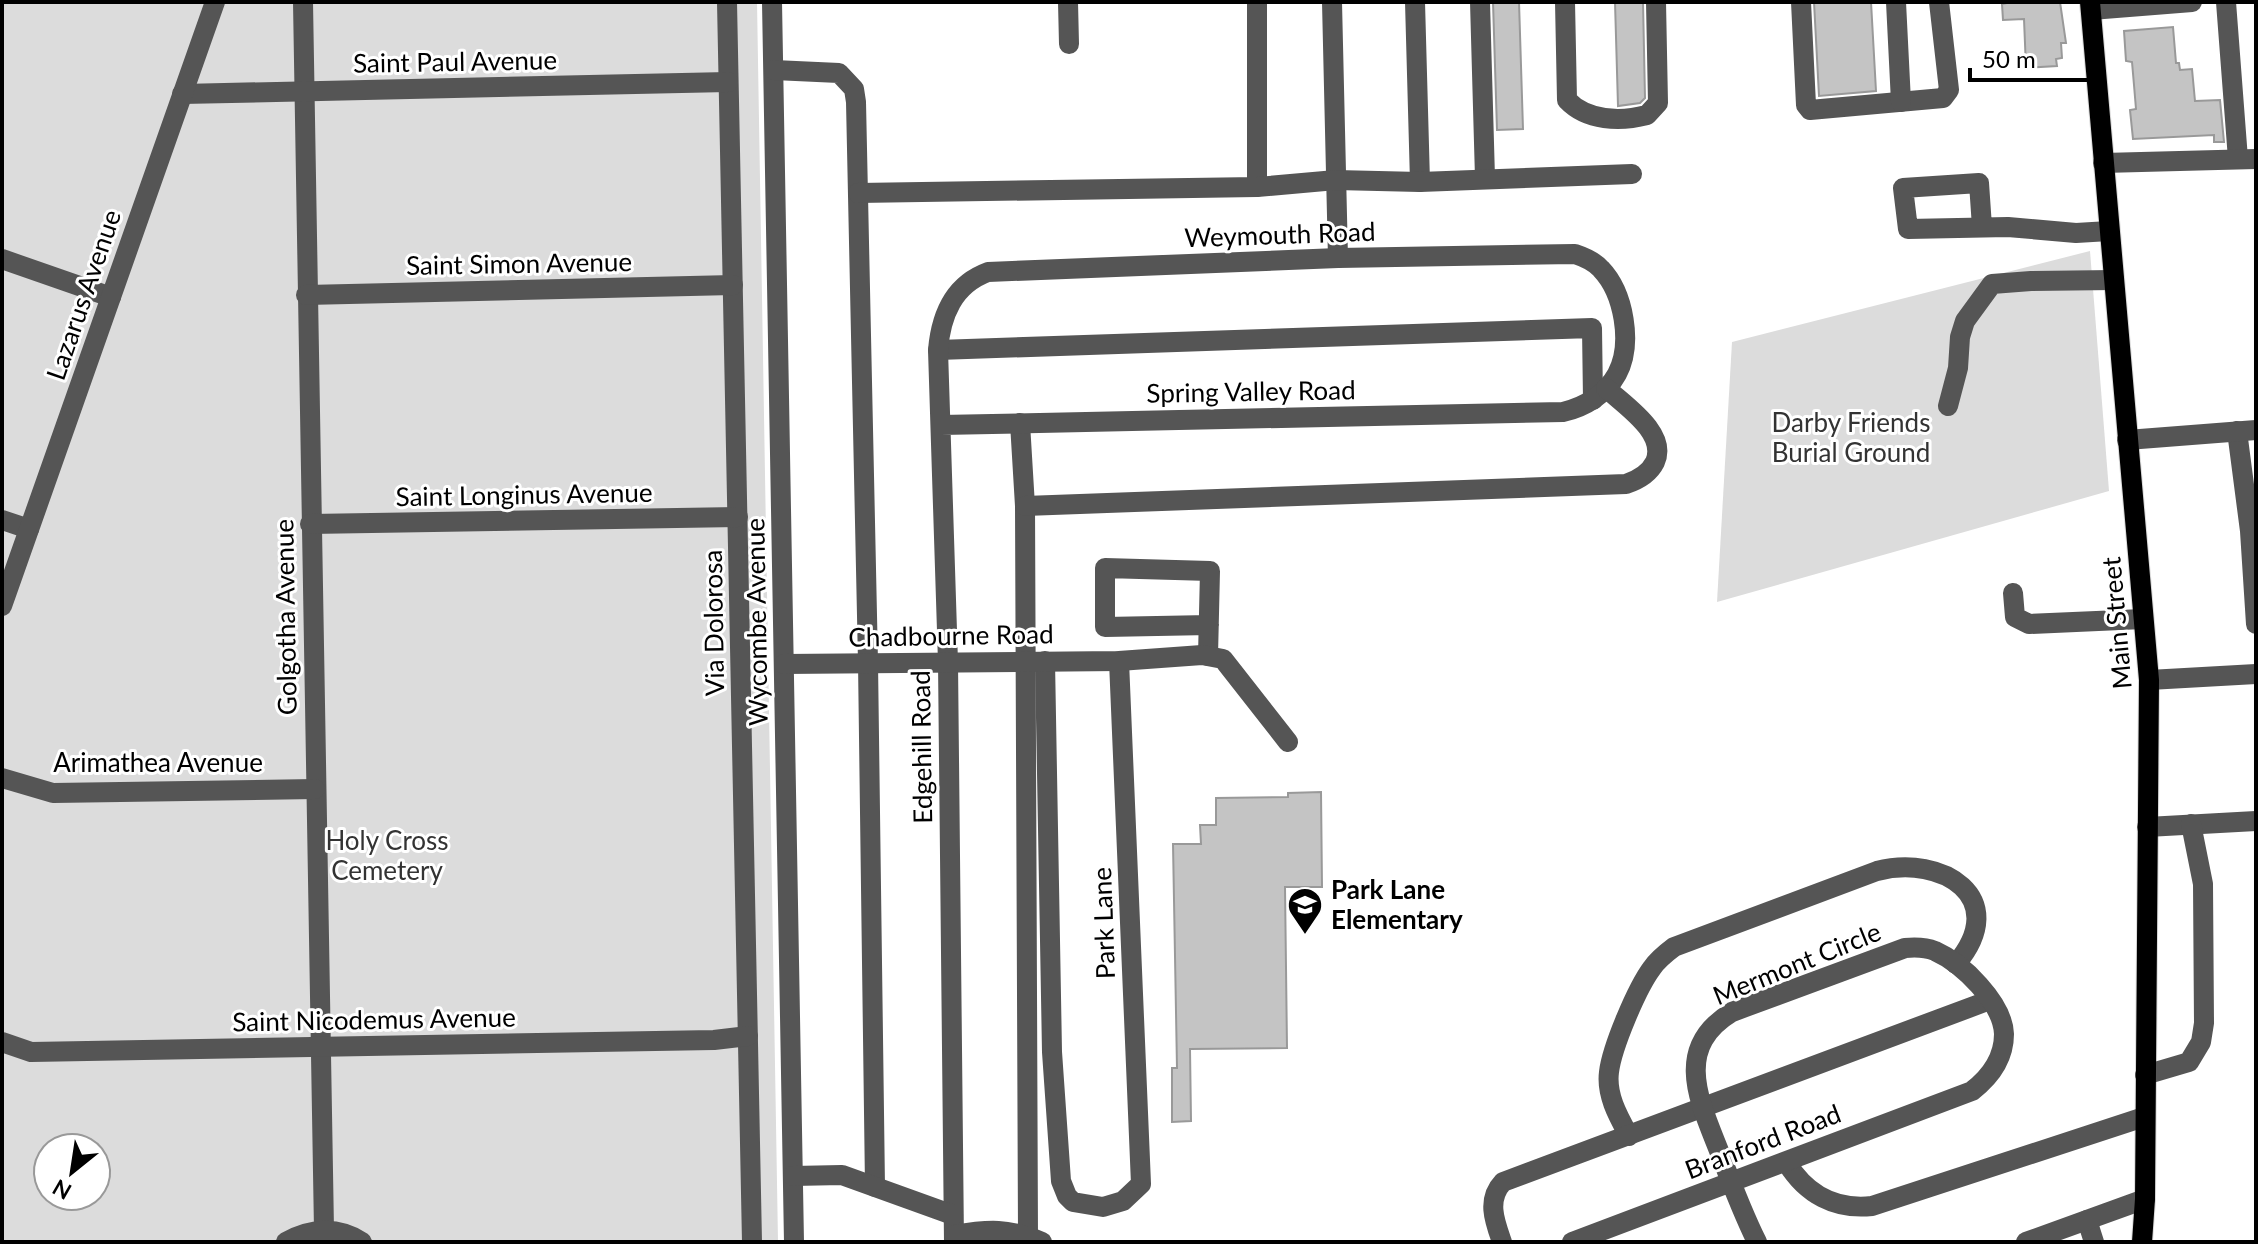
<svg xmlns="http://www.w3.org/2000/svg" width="2258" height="1244" font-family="Lato,sans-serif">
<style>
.green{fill:#dcdcdc;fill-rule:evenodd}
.building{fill:#c4c4c4;stroke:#999;stroke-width:2}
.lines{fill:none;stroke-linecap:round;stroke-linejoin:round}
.major-casing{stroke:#dbdbdb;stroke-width:22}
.minor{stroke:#555;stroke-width:20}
.major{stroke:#000;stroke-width:20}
.labels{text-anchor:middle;stroke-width:6;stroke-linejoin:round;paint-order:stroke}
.street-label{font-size:26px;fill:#000;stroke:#fff}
.park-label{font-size:26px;fill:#333;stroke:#fff}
.poi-label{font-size:26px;font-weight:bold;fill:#000;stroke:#fff;text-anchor:start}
</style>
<rect width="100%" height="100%" fill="#fff"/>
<g class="green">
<path d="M2,2H757L778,1242H2ZM48,1148H96V1196H48Z"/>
<path d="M2090,251L2109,491L1717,602L1732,342Z"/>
</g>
<g class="building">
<path d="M1493,2H1519L1523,129L1497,130Z"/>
<path d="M1615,2H1643L1645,98L1640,103L1618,106Z"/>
<path d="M1814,2H1871L1876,91L1819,96Z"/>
<path d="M2012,2H2060L2066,43H2061L2062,58L2056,59L2057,66L2026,68L2024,19L2003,20L2002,4Z"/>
<path d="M2173,27L2176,63H2179L2180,70L2192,69L2195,101L2220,100L2224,142H2214V135L2133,139L2130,110L2136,109L2134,85L2132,62L2126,61L2124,31Z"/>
<path d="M1321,792L1322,887H1285L1287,1048L1190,1049L1191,1121L1172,1122V1068H1177L1173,844H1201L1200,825H1216V798L1288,797V793Z"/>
</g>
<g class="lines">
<defs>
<path id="major" d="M2090,2L2149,680L2145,1199L2142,1242"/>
</defs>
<use href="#major" class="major-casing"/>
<g class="minor">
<path d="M303,2L324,1230"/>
<path d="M727,2L752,1242"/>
<path d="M772,2L794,1242"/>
<path d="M1068,2L1069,44"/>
<path d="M1332,2L1338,258"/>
<path d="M1415,2L1420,182"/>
<path d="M1480,2L1485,178"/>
<path d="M1565,2L1567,100C1587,121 1620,122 1647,115L1658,103L1656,2"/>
<path d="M1801,2L1806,105L1810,110L1943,98L1949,90L1939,2"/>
<path d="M1896,2L1901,102"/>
<path d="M2226,2L2238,159"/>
<path d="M2091,10L2192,2"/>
<path d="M774,70L839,73L854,89L856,102L868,662L875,1187"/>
<path d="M182,94L728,82"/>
<path d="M2103,163L2256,159"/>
<path d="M1257,187V2"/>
<path d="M858,193L1257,187L1336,180L1420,182L1632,174"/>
<path d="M1982,227L1979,183L1903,188L1908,229L2008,227L2076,233L2109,231"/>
<path d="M2,259L111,297"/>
<path d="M306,295L733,285"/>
<path d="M938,350L1592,328L1593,400"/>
<path d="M1948,406L1958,368L1960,337L1965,321L1992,284L2031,281L2114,280"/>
<path d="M1020,423L1025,506L1028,1236"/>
<path d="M941,425L1563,412C1585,407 1606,394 1617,374C1633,344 1624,293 1601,269C1594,261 1584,257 1575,254L1338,258L988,272C953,285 941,315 938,350L948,662L954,1242"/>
<path d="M2237,431L2250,531L2256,624"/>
<path d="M2127,440L2256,430"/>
<path d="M1025,506L1626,484C1638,480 1649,474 1655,462C1668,433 1624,405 1606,388"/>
<path d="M2,520L29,529"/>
<path d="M310,524L738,517"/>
<path d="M2013,593L2015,617L2029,624L2143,619"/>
<path d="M2,606L215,2"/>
<path d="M1208,656L1210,571L1105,568V627L1209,625"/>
<path d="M1045,661L1052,1052L1061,1181L1067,1196L1073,1202L1103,1207L1123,1201L1141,1184L1119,661"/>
<path d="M784,664L1119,661L1202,655L1223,659L1288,742"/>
<path d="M2149,680L2256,674"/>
<path d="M2,778L53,793L315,789"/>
<path d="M2147,827L2256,821"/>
<path d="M2,1042L31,1052L714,1040L748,1036"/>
<path d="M2145,1075L2189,1062L2201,1042L2204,1023L2203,884L2191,824"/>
<path d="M1629,1136C1618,1116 1606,1095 1609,1072C1612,1047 1637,988 1652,968C1658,959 1666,953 1674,947L1877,871C1942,854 2012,898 1956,964"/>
<path d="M1787,1163C1806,1194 1835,1210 1872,1206L2144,1117"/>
<path d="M793,1176L842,1175L953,1215"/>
<path d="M2087,1220L2094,1242"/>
<path d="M954,1235C989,1229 1008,1228 1042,1242"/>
<path d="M286,1242C310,1228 338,1226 362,1242"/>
<path d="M1502,1242C1495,1222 1486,1200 1503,1182L1990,1000"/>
<path d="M1572,1242C1705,1192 1838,1141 1972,1091C1990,1077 2004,1059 2004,1034C2003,1003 1962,963 1935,951C1925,947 1915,947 1905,948L1732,1012C1671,1049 1701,1104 1721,1156C1732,1185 1743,1214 1757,1242"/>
<path d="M2026,1242L2145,1199"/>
</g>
<use href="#major" class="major"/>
</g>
<defs>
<symbol id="school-pin" viewBox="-11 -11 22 30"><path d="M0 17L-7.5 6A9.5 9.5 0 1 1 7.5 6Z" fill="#000" stroke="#fff"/><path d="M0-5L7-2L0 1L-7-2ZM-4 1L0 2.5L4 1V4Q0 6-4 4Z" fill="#fff"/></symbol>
</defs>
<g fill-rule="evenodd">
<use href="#school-pin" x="1285" y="885" width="40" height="54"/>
</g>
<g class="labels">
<g class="street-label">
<text transform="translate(455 62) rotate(-1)" y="9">Saint Paul Avenue</text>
<text transform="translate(1280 235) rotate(-2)" y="9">Weymouth Road</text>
<text transform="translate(519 264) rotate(-1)" y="9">Saint Simon Avenue</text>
<text transform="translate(84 295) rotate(-71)" y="9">Lazarus Avenue</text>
<text transform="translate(1251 392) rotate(-1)" y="9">Spring Valley Road</text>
<text transform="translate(524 495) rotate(-1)" y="9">Saint Longinus Avenue</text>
<text transform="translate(286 617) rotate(-91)" y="9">Golgotha Avenue</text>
<text transform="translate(757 622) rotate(-91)" y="9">Wycombe Avenue</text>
<text transform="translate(714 623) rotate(-91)" y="9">Via Dolorosa</text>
<text transform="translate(2117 623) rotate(-95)" y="9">Main Street</text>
<text transform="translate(951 636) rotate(-1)" y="9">Chadbourne Road</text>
<text transform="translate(922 747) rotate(-91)" y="9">Edgehill Road</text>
<text x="158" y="772">Arimathea Avenue</text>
<text transform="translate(1104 923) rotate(-92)" y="9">Park Lane</text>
<text transform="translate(1797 964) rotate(-22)" y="9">Mermont Circle</text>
<text transform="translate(374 1020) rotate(-1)" y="9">Saint Nicodemus Avenue</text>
<text transform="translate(1763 1142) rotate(-21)" y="9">Branford Road</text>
</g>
<g class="park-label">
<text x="1851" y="432">Darby Friends<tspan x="1851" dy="30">Burial Ground</tspan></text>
<text x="387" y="850">Holy Cross<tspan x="387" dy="30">Cemetery</tspan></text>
</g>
<g class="poi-label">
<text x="1331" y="899">Park Lane<tspan x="1331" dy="30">Elementary</tspan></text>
</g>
</g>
<rect width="2258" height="1244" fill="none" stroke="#000000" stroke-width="8"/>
<g transform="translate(72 1172) rotate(210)"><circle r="38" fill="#ffffff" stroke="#999999" stroke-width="2"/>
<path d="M0-6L14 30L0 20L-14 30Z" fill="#000000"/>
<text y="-12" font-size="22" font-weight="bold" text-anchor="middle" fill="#000000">N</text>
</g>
<path d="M1970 68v12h132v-12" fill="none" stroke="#000000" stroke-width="4"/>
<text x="1982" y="68" font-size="24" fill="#000000" stroke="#ffffff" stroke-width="6" paint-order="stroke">50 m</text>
</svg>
